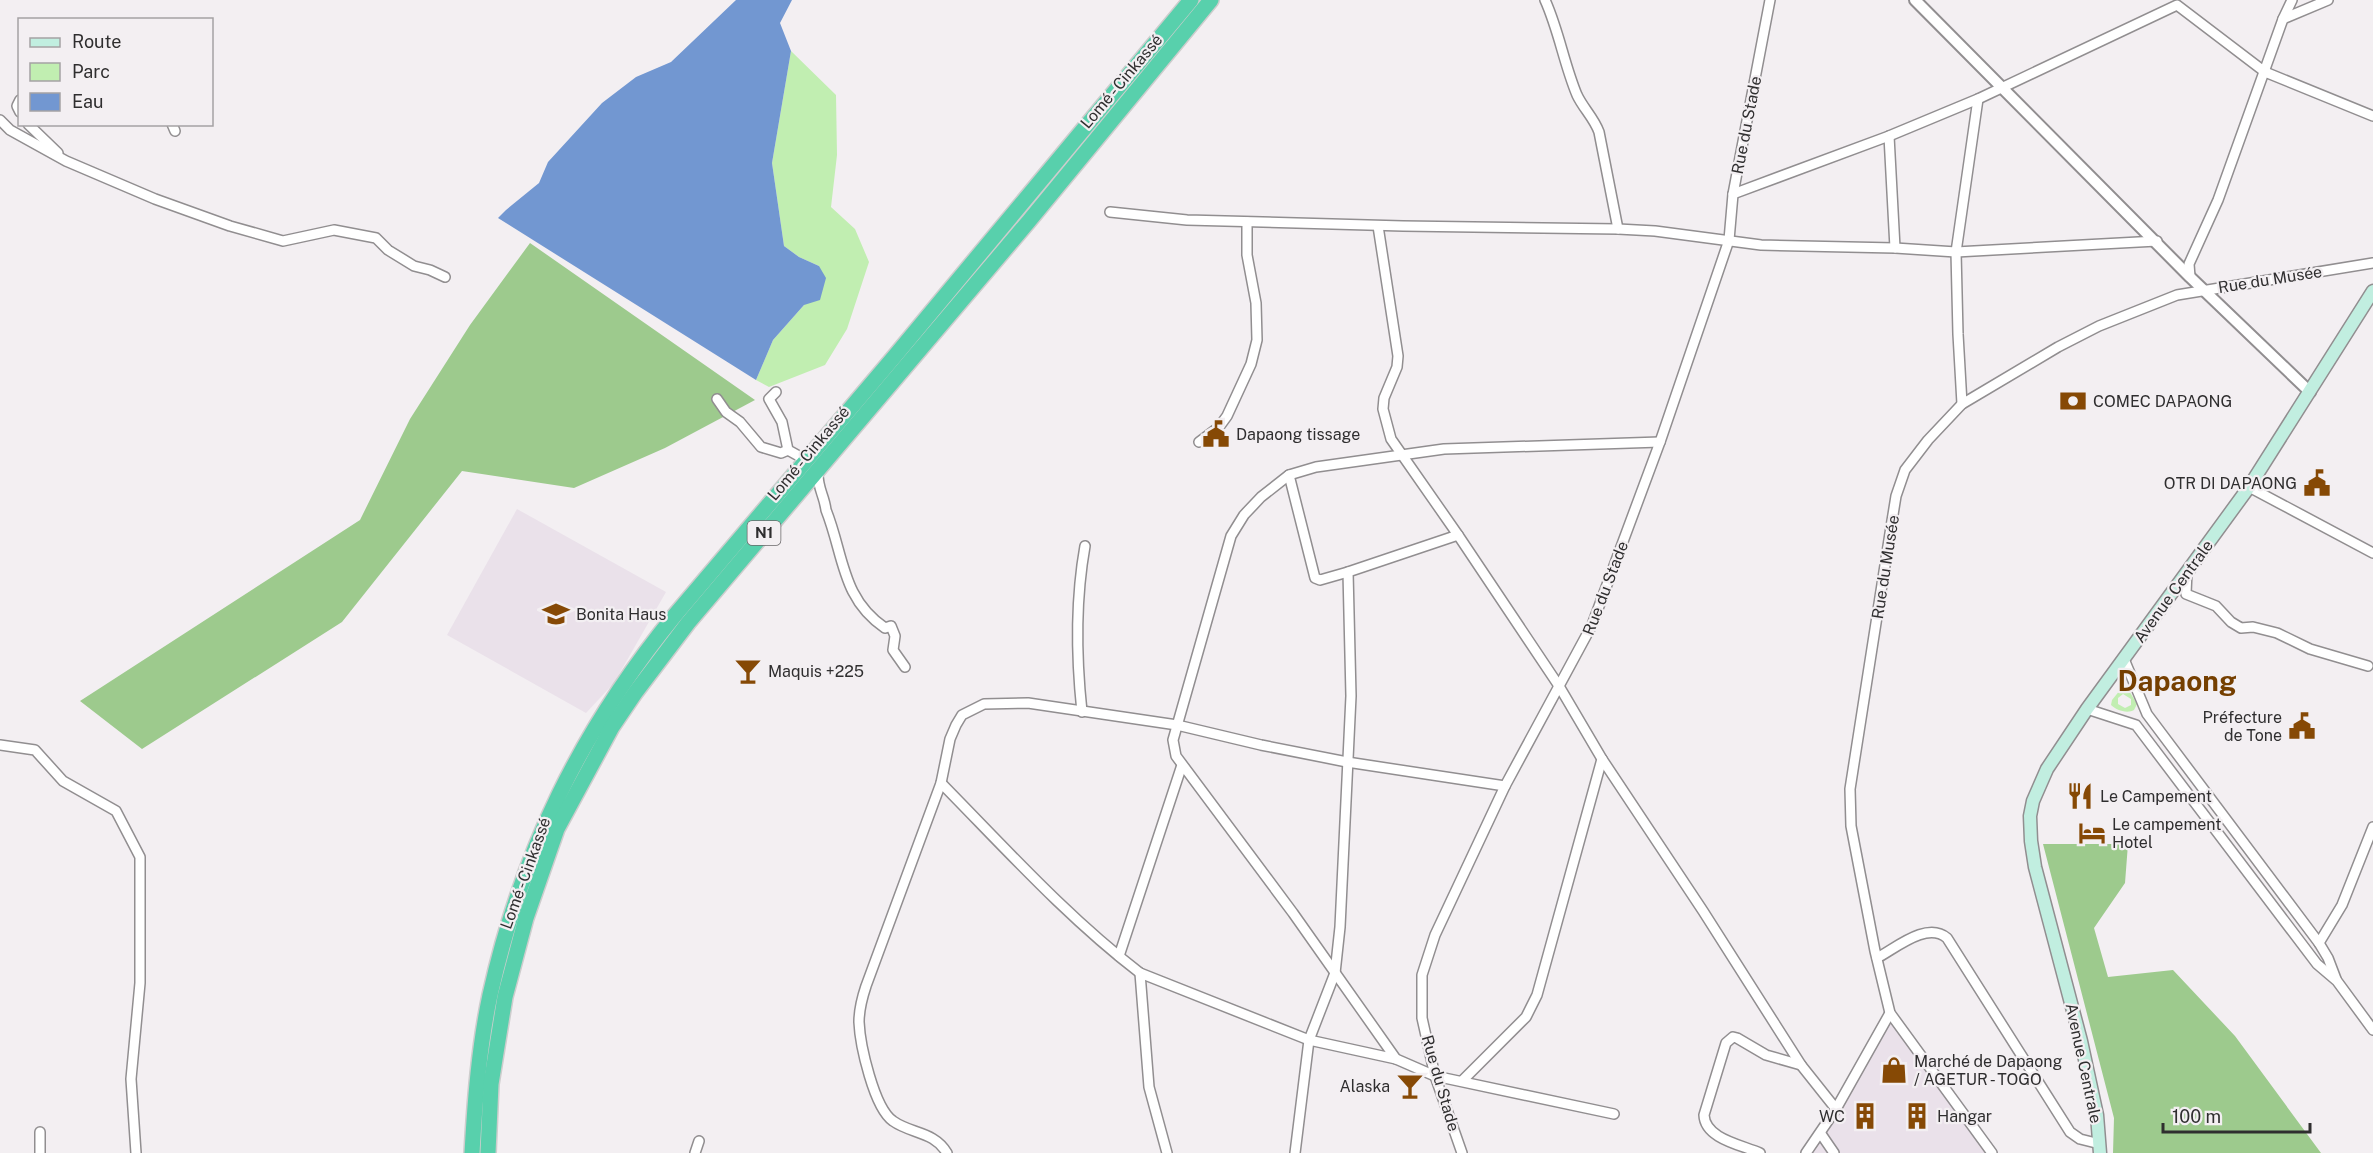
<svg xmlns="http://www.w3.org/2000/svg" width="2373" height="1153" font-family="'Public Sans',sans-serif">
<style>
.built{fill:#eae1ea}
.green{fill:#c1eeb1;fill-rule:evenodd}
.forest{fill:#9dca8d}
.water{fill:#7297d1}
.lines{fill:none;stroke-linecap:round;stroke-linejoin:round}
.minor-casing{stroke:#918e90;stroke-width:12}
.tertiary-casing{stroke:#918e90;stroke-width:14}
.secondary-casing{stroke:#918e90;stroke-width:15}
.trunk-casing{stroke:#cdcdcd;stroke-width:18}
.minor{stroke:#fff;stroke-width:9}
.tertiary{stroke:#fff;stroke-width:10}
.secondary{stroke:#c1eee0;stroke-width:12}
.trunk{stroke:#58d0ac;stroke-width:15}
.labels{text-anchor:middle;stroke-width:4.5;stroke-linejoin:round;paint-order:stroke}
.shield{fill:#f3eff2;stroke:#6a686a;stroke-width:1.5}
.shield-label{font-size:15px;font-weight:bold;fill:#2f2e2f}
.street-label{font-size:16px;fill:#2f2e2f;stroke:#f3eff2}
.poi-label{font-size:16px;fill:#2f2e2f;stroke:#f3eff2;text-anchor:start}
.town-label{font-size:28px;font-weight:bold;fill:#753f00;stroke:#f3eff2}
</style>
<rect width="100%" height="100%" fill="#f3eff2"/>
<g class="built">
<path d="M517,509L666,592L614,683L586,713L447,635Z"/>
<path d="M1890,1019L1991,1153H1810Z"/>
</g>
<g class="green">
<path d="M791,51L836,95L837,155L831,207L855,229L869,262L847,329L825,365L769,387L756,380L773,340L804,305L819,266L799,257L784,246L772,163Z"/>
<path d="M2125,684L2137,704L2134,710C2127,714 2116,710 2111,705L2112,700ZM2123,694L2131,699V705L2125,708L2118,704V698Z"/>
</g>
<g class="forest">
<path d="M530,243L755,400L665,448L574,488L462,471L342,622L142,749L80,701L360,520L410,419L470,325Z"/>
<path d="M2043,844H2128L2125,883L2094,928L2108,977L2173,970L2235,1036L2321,1153H2113L2114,1118Z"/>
</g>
<path class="water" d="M736,0H792L780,23L791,51L772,163L784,246L799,257L819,266L826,278L820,300L804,305L773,340L756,380L498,218L506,210L539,183L548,162L602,103L636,77L671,62Z"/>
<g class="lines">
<defs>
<g id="minor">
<path d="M1545,0C1559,31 1564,64 1577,95C1583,108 1594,118 1599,132L1618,229"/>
<path d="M2283,19L2292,0"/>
<path d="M20,100L17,106L20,112"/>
<path d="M0,120L10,130L66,161L155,199L230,226L283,241L334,230L376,238L388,250L414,266L430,270L445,277"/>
<path d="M28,124L58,153"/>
<path d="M172,124L175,131"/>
<path d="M1889,136L1895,248"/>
<path d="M1733,194L1889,136L1978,99L2177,5L2265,72L2373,116"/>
<path d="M1110,212L1187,220L1403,226L1618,229L1655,231L1761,245L1895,248L1956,252L2157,241"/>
<path d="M1378,226L1398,356L1397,367L1384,398L1383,409L1391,439L1458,535L1559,686L1602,759L1703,911L1801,1065L1836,1109"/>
<path d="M2190,277L2189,264L2218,200L2283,19L2328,0"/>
<path d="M776,392L769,399L782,422L788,450L806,460"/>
<path d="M717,399L726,412L740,422L761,447L781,453L788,450"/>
<path d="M1962,404L1958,334L1956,252L1978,99"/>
<path d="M1199,442L1219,427L1227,416L1251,364L1257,340L1256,303L1247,255V222"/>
<path d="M818,471C817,488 824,494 826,510C844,555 841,598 885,628L891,626L895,636L893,650L905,667"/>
<path d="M1289,475L1315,578L1320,580L1348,572"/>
<path d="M2249,487L2373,553"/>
<path d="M2187,571L2186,594L2216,606L2231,622L2241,628L2253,627L2277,633L2310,649L2368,666"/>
<path d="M2124,659L2147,714L2319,943L2328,958L2336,979"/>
<path d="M2087,709L2136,725L2317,964L2337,981L2373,1030"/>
<path d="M1082,712C1076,656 1075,602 1085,546"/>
<path d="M0,745L35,750L63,781L116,811L140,857V983L131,1079L136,1153"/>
<path d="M941,783C1005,848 1067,917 1140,973L1309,1040L1396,1059"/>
<path d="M2319,943L2342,905L2373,827"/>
<path d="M1119,956L1182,765"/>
<path d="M1877,958C1896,948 1927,921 1947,938L2070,1132L2080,1139L2100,1144"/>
<path d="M1140,973L1149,1087L1167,1153"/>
<path d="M1463,1080L1526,1017L1537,995L1602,759"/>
<path d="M1614,1114L1435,1076L1396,1059L1293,913L1176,756L1173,740L1231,536L1244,515L1261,497L1289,475L1316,467L1444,449L1660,442"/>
<path d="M1821,1134L1834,1153"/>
<path d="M40,1153V1132"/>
<path d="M695,1153L699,1141"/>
<path d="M947,1153C934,1131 911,1134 893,1121C874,1108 860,1045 859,1022C859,1009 862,998 866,986L941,783L950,739L956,725L962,715L984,704L1028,703L1177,725L1261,745L1347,762L1505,786"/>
<path d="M1295,1153L1309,1040L1335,973L1340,927L1351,696L1348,572L1458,535"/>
<path d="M1462,1153L1435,1076L1422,1018V975L1435,935L1505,786L1592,625L1660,442L1729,240L1733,194L1770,0"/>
<path d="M1760,1153C1742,1145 1705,1139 1704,1115L1726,1043L1733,1037L1737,1038L1766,1055L1801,1065"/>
<path d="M1806,1153L1836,1109L1890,1013"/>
<path d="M1992,1153L1890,1013L1875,951L1851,826L1850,789L1891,527L1896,496L1905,470L1928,440L1962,404L2058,347L2099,326L2177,295L2373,263"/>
</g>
<path id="tertiary" d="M1915,0L2190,277L2310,392"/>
<path id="secondary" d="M2100,1153L2097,1115L2081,1041L2035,867L2031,841L2030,816L2033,801L2047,769L2087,709L2249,487L2373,291"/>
<g id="trunk">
<path d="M472,1153C475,1100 479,1047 490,995C522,851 581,730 675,615L894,357L1191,0"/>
<path d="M488,1153L491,1084L505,997L526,918L557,829L612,727L635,693L688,623L1029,221L1211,0"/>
</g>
</defs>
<use href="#minor" class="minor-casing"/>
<use href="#tertiary" class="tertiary-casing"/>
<use href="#secondary" class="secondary-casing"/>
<use href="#trunk" class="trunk-casing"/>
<use href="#minor" class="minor"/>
<use href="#tertiary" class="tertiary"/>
<use href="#secondary" class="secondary"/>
<use href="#trunk" class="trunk"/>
</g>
<defs>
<symbol id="bank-bare" viewBox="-9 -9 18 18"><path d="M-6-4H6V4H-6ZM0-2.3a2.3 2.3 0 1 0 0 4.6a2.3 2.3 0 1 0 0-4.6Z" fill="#864905" stroke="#f3eff2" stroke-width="2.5" paint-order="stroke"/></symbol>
<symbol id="civic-bare" viewBox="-9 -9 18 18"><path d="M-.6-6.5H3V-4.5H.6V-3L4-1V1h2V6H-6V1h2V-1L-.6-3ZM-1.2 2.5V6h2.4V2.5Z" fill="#864905" stroke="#f3eff2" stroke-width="2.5" paint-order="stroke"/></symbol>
<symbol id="school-bare" viewBox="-9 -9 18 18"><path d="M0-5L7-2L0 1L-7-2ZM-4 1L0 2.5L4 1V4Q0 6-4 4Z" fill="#864905" stroke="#f3eff2" stroke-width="2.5" paint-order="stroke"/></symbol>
<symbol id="bar-bare" viewBox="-9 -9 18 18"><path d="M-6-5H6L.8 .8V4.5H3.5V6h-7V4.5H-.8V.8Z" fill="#864905" stroke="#f3eff2" stroke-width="2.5" paint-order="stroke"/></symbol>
<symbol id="restaurant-bare" viewBox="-9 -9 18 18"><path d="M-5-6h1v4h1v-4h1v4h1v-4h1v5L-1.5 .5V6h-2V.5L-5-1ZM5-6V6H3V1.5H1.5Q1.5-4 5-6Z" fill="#864905" stroke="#f3eff2" stroke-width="2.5" paint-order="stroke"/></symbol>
<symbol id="hotel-bare" viewBox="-9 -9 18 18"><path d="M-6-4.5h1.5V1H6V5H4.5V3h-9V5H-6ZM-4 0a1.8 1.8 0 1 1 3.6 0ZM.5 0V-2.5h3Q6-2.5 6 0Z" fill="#864905" stroke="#f3eff2" stroke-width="2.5" paint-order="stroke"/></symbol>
<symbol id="shop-bare" viewBox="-9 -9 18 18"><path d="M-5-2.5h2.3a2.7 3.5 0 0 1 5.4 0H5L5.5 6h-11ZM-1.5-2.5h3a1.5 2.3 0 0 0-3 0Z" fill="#864905" stroke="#f3eff2" stroke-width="2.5" paint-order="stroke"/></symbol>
<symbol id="building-bare" viewBox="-9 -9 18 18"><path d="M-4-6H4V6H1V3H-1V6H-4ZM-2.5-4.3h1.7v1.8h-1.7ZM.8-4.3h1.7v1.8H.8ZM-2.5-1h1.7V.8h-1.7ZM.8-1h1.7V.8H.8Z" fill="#864905" stroke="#f3eff2" stroke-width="2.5" paint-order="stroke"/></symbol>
</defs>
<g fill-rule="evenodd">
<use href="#bank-bare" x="2054" y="382" width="38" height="38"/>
<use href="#civic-bare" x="1197" y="415" width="38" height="38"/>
<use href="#civic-bare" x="2298" y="464" width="38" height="38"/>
<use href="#school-bare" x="537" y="595" width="38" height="38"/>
<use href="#bar-bare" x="729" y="652" width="38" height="38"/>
<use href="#civic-bare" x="2283" y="707" width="38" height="38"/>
<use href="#restaurant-bare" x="2061" y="777" width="38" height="38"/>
<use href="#hotel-bare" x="2073" y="814" width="38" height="38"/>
<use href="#shop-bare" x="1875" y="1051" width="38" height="38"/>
<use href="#bar-bare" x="1391" y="1067" width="38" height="38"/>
<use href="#building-bare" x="1846" y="1097" width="38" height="38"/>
<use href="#building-bare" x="1898" y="1097" width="38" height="38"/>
</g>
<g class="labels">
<rect class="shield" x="747.5" y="521" width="33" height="24" rx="4.5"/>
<g class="shield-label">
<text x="764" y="538">N1</text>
</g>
<g class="street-label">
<text transform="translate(1121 81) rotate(-50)" y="6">Lomé - Cinkassé</text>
<text transform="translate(1746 125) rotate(-79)" y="6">Rue du Stade</text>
<text transform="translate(2270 279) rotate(-9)" y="6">Rue du Musée</text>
<text transform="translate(808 453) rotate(-50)" y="6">Lomé - Cinkassé</text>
<text transform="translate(1885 567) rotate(-81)" y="6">Rue du Musée</text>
<text transform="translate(1605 588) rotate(-69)" y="6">Rue du Stade</text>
<text transform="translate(2173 591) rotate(-54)" y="6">Avenue Centrale</text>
<text transform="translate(525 873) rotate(-70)" y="6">Lomé - Cinkassé</text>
<text transform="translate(2084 1063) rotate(78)" y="6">Avenue Centrale</text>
<text transform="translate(1441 1083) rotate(74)" y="6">Rue du Stade</text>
</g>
<g class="poi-label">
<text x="2093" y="407">COMEC DAPAONG</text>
<text x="1236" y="440">Dapaong tissage</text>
<text x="2297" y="489" text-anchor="end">OTR DI DAPAONG</text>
<text x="576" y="620">Bonita Haus</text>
<text x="768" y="677">Maquis +225</text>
<text x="2282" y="723" text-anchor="end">Préfecture<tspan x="2282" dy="18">de Tone</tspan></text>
<text x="2100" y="802">Le Campement</text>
<text x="2112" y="830">Le campement<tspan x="2112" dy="18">Hotel</tspan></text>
<text x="1914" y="1067">Marché de Dapaong<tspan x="1914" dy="18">/ AGETUR - TOGO</tspan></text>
<text x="1390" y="1092" text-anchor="end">Alaska</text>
<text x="1845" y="1122" text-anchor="end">WC</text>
<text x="1937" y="1122">Hangar</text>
</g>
<g class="town-label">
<text x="2177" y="691">Dapaong</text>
</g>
</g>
<rect x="18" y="18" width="195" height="108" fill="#f3eff2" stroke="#a5a2a4" stroke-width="1.5"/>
<rect x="30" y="38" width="30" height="9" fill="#c1eee0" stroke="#a5a2a4" stroke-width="1.5"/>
<text x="72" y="48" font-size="18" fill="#2f2e2f">Route</text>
<rect x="30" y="63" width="30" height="18" fill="#c1eeb1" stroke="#a5a2a4" stroke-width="1.5"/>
<text x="72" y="78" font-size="18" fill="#2f2e2f">Parc</text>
<rect x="30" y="93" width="30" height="18" fill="#7297d1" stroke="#a5a2a4" stroke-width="1.5"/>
<text x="72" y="108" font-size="18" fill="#2f2e2f">Eau</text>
<path d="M2163 1123v9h147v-9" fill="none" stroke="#2f2e2f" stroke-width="3"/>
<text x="2172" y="1123" font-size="18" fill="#2f2e2f" stroke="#f3eff2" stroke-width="4.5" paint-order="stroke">100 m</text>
</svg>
